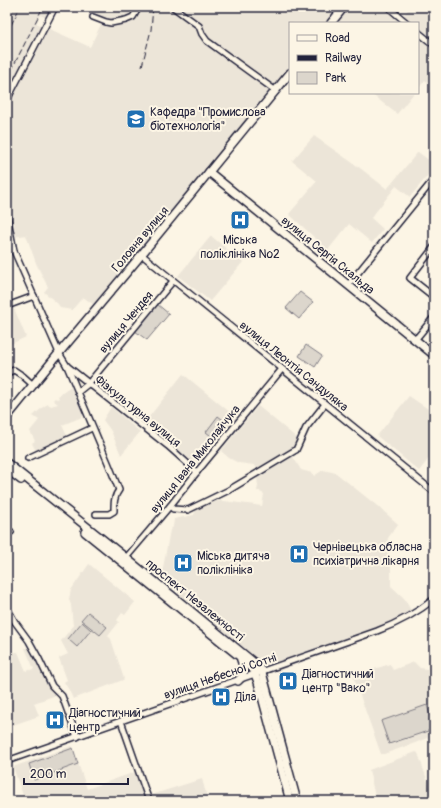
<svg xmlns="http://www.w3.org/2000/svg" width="441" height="808" font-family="Pangolin,sans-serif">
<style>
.built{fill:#ece5d8}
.green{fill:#dcd6cc;stroke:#7f7c84}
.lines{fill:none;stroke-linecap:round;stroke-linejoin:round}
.minor-casing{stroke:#22223b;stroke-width:8}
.major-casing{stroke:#22223b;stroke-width:10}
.minor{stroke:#fcf5e5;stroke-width:5}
.major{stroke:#fcf5e5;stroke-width:7}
.rail{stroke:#22223b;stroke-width:1;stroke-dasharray:6 3;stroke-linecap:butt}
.labels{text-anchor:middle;stroke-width:4;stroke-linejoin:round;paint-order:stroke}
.poi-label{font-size:12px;fill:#22223b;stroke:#fcf5e5;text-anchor:start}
.street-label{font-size:12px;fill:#22223b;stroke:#fcf5e5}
</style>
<rect width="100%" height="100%" fill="#fcf5e5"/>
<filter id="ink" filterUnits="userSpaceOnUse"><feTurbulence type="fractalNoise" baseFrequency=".025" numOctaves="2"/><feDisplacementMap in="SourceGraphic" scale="8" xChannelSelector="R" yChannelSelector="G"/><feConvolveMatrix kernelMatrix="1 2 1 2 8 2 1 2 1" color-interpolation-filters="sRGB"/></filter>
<g filter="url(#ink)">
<g class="built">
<path d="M7,7H54L47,18L40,15L36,23L90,47L102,22L92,17L97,7H343L330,23H290V72L97,307L83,297L72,310L60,308L58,304L44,292L48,287L36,263L26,235L7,238Z"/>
<path d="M346,7H386L401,19L410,7H434V87L425,80L418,89V23H333Z"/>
<path d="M370,93H414L397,114Z"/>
<path d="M314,136L360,168L387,189L418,152L434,164V168L410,197L396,186L371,218L383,229L372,243L349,224L328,250L289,214L317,181L292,161Z"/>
<path d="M211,236L243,262L210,301L178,276Z"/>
<path d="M14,308L26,337L7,346V311Z"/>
<path d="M183,374L237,418L198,466L145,422Z"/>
<path d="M71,387L84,415L82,417L62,425L67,436L36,451L32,443L35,441L30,431L39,420L33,416L43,407L48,404L51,406L58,404L53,400L55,398L57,399L59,398L58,396Z"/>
<path d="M409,396L434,413V452L419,471L377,436Z"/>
<path d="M258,406L298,439L292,449L258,469L254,465L239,463L229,458L221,451Z"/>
<path d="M111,407L140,432L121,455L111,431L103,420Z"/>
<path d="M292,455L301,470L312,473L314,476L323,470L336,473L381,509L398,524L388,538L386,549L391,561V586L404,598L413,614L390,626L262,672L164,589L167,585L161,579L170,530L173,527L174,519L194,515L196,509L216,500L262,506L264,494L260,492V491H257L258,486L257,477Z"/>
<path d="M89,564L135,602L125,615L122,613L117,620L119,622L108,636L111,639L124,679L123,680L73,699L69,690L64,682L67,680L59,658L68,654L61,641L73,626L71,605L69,599L71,590Z"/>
<path d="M33,647L59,694L34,703L39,716L7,727V653L18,652L26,671L34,669L25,648Z"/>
<path d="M414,662L420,668L434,670V735L415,743L384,754H381L353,676L390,664L393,670Z"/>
<path d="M72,746L87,789L138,771L149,801H25L13,767Z"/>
<path d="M416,752L418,753L434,801H376L369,770Z"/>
<path d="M202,779L208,801H153L151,795Z"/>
</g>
<g class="green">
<path d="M300,292L313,302L299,319L286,308Z"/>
<path d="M157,304L169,314L147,340L135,331Z"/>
<path d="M306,345L322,356L315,367L299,356Z"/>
<path d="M218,416L227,423L215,439L206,432Z"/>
<path d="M88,612L107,627L100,635L81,620Z"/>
<path d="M82,622L91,630L77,647L68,639Z"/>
<path d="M427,705L434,729L389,744L381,721Z"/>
<path d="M73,748L78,764L34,780L29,764Z"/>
</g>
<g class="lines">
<defs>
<g id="minor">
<path d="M173,7L199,26L202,34L207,41L276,91"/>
<path d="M388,7L407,23"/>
<path d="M93,17L106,22L111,23L126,20L133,17L139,7"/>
<path d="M418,32L434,45"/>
<path d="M7,100L55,7"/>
<path d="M7,215L14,251L59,353L67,366L109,465L119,490C114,496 114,503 114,511L109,514H96"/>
<path d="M434,247L410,278L434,297"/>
<path d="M142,255L434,492"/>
<path d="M348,285L434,179"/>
<path d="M7,306L34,296"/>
<path d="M415,340L434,317"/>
<path d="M67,366L168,446L197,472"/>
<path d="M7,373L14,370L20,374"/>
<path d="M23,376L33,385"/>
<path d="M78,392L88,384L173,281"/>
<path d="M28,458L92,428"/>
<path d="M170,506L173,509L188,510L229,490L294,451L296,450L306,428L325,404"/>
<path d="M7,534L11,532"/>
<path d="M125,559L170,506L197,472L282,369"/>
<path d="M7,608L15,622L29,641L39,659L52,686L62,696L77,737"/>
<path d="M121,721L149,801"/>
<path d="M7,761L377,631C398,623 417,613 434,599"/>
</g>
<g id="major">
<path d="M331,23L344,7"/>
<path d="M209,172L434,355"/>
<path d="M7,417L59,353L137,260L290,73"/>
<path d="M7,463L126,558L257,665L262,672L263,676L297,801"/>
<path d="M7,469L21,480"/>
<path d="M85,532L239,656L253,669L258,682L290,801"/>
<path d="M238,681C245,675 245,668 241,660"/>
</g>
</defs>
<use href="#minor" class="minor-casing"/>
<use href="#major" class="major-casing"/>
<use href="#minor" class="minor"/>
<use href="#major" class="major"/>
<g class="rail">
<path d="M7,33L20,7"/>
<path d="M142,66L151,30L153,7"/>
<path d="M7,79L43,7"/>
</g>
</g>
</g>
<defs>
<symbol id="university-square" viewBox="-11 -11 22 22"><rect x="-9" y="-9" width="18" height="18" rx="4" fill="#1f6fb2" stroke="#fcf5e5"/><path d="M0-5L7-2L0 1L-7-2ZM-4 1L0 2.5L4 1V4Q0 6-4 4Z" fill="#fff"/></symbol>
<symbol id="hospital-square" viewBox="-11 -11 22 22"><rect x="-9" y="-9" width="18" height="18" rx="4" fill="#1f6fb2" stroke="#fcf5e5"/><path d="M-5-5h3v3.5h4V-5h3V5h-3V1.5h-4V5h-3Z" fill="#fff"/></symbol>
</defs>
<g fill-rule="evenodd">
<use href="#university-square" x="125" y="108" width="22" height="22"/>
<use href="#hospital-square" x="229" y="209" width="22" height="22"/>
<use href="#hospital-square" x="288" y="543" width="22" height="22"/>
<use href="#hospital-square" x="172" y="552" width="22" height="22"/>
<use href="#hospital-square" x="277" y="670" width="22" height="22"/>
<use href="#hospital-square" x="210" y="686" width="22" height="22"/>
<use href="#hospital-square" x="44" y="709" width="22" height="22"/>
</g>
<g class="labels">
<g class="poi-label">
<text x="150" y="116">Кафедра "Промислова<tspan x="150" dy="14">біотехнологія"</tspan></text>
<text x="240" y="244" text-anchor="middle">Міська<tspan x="240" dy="14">поліклініка №2</tspan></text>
<text x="313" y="551">Чернівецька обласна<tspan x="313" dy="14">психіатрична лікарня</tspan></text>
<text x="197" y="560">Міська дитяча<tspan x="197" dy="14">поліклініка</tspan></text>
<text x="302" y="678">Діагностичний<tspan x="302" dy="14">центр "Вако"</tspan></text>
<text x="235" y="701">Діла</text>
<text x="69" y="717">Діагностичний<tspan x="69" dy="14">центр</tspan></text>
</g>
<g class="street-label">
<text transform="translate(140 239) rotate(-50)" y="4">Головна вулиця</text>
<text transform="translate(328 255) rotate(39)" y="4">вулиця Сергія Скальда</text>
<text transform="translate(126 322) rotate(-50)" y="4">вулиця Чендея</text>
<text transform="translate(294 366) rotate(39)" y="4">вулиця Леонтія Сандуляка</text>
<text transform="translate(138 411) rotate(39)" y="4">Фізкультурна вулиця</text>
<text transform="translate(195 459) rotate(-51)" y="4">вулиця Івана Миколайчука</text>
<text transform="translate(195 600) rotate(39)" y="4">проспект Незалежності</text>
<text transform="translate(220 676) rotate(-19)" y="4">вулиця Небесної Сотні</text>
</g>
</g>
<rect width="441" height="808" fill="none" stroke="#fcf5e5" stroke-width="24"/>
<rect x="12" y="12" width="417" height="784" fill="none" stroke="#22223b" stroke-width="1.5" filter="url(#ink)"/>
<rect x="289" y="22" width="130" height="72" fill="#fcf5e5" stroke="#a5a1a1"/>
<rect x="297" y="35" width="20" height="6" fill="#fcf5e5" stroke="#a5a1a1"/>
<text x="325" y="42" font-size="12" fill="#22223b">Road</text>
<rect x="297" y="55" width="20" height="6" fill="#22223b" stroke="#a5a1a1"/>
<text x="325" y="62" font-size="12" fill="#22223b">Railway</text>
<rect x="297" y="72" width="20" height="12" fill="#dcd6cc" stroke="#a5a1a1"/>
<text x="325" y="82" font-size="12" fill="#22223b">Park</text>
<path d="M24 778v6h104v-6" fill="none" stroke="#22223b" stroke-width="2"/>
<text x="30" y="778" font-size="12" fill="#22223b" stroke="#fcf5e5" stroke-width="3" paint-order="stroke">200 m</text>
</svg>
